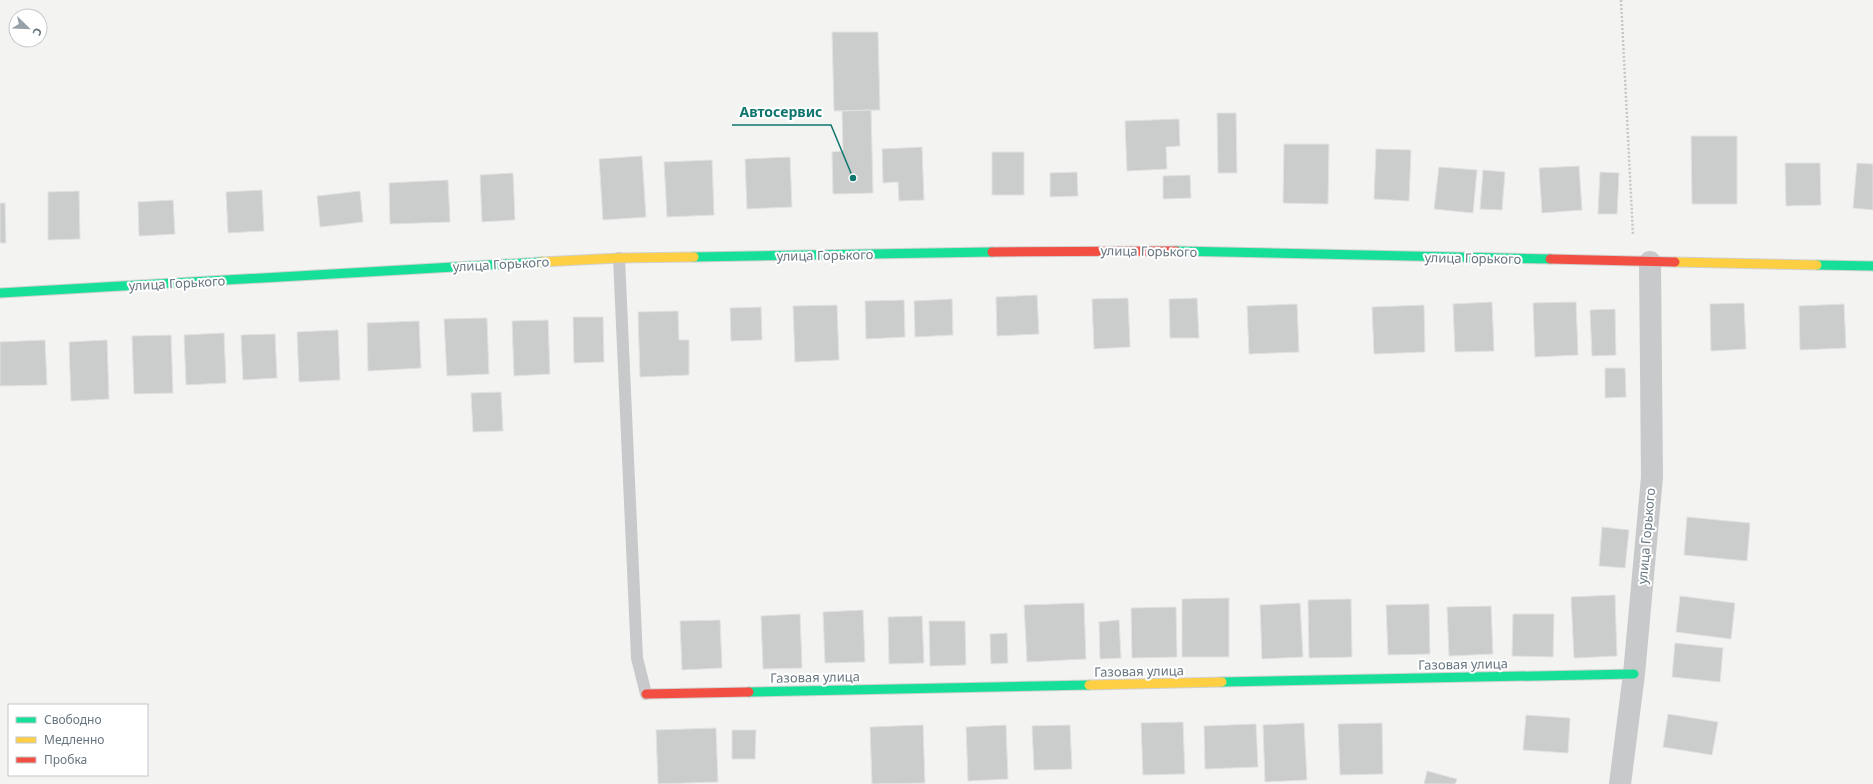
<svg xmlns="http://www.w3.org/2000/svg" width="1873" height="784" font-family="'Noto Sans',sans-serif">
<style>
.building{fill:#cbcccc;stroke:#e2e2e2}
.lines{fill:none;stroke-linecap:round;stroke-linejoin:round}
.fast-casing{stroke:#d0d1d1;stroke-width:11}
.slow-casing{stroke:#d0d1d1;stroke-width:11}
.jam-casing{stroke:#d0d1d1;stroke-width:11}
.path{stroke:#c6c7c8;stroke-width:2.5;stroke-dasharray:2 2;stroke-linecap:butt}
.lane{stroke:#c8c9ca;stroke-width:12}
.street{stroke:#c8c9ca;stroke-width:22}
.fast{stroke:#16e098;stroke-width:9}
.slow{stroke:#ffcf43;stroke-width:9}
.jam{stroke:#f24e42;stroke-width:9}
.labels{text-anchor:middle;stroke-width:4;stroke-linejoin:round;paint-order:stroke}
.street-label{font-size:13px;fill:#66757f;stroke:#fff}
.leader{fill:none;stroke:#0f766e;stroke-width:1.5}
.callout-dot{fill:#0f766e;stroke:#fff;stroke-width:1.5}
.callout-label{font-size:14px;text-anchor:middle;font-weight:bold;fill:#0f766e;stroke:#fff;stroke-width:4;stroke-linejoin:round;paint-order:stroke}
</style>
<rect width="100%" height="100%" fill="#f3f3f2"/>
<g class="building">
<path d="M832,32H878L880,110L834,111Z"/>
<path d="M871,110L873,193L833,194L832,152L843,151L842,111Z"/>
<path d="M1217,113H1236L1237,173H1218Z"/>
<path d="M1179,119L1180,146L1166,147L1167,169L1127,171L1125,121Z"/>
<path d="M1691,136H1737V204H1692Z"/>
<path d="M1284,144H1329L1328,204L1283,203Z"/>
<path d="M922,147L924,200L899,201L898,182L883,183L882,149Z"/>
<path d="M1376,149L1411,150L1409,201L1374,199Z"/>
<rect x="992" y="152" width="32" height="43"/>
<path d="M642,156L646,217L603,220L599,159Z"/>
<path d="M790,157L792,207L747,209L745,159Z"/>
<path d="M712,160L714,215L667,217L664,162Z"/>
<path d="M1785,163H1820L1821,205L1786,206Z"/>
<path d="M1857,163L1873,164V210L1853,208Z"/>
<path d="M1579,166L1582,210L1542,213L1539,168Z"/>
<path d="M1439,167L1477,170L1473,213L1434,209Z"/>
<path d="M1483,170L1505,172L1502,210L1480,209Z"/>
<path d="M1077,172L1078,196L1050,197V173Z"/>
<path d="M1600,172L1619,173L1617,214H1598Z"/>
<path d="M513,173L515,220L482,222L480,175Z"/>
<path d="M1190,175L1191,198L1163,199V176Z"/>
<path d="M448,180L450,222L390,224L389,183Z"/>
<path d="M262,190L264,231L228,233L226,192Z"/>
<path d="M79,191L80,239L48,240V192Z"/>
<path d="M360,191L363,222L320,227L317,196Z"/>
<path d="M173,200L175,234L139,236L138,202Z"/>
<path d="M0,203H5L6,243H0Z"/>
<path d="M1037,295L1039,334L997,336L996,297Z"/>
<path d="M1128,298L1130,347L1094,349L1092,299Z"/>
<path d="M1197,298L1199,338H1170L1169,299Z"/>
<path d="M952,299L953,335L915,337L914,301Z"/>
<path d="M904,300L905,337L866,339L865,301Z"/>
<path d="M1492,302L1494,351L1455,352L1453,304Z"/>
<path d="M1576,302L1578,355L1535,357L1533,303Z"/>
<path d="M1744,303L1746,349L1711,351L1710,304Z"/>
<path d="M1297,304L1299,352L1249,354L1247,306Z"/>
<path d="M1844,304L1846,348L1800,350L1799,306Z"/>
<path d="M837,305L839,360L795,362L793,306Z"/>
<path d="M1424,305L1425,352L1374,354L1372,307Z"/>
<path d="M761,307L762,340L731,341L730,308Z"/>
<path d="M1615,309L1616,355L1592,356L1590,310Z"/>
<path d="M678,311L679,340H689V375L640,377L638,312Z"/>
<path d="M573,317H603L604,362L574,363Z"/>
<path d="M487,318L489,374L447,376L444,319Z"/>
<path d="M548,320L550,374L514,376L512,321Z"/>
<path d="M419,321L421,368L368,371L367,323Z"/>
<path d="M338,330L340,380L299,382L297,332Z"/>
<path d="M224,333L226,383L186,385L184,335Z"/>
<path d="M275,334L277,378L243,380L241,335Z"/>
<path d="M171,335L173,393L134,394L132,336Z"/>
<path d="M45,340L47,385L0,386V342Z"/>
<path d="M107,340L109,399L71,401L69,342Z"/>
<path d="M1605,368H1625L1626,397L1605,398Z"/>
<path d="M501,392L503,431L473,432L471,393Z"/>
<path d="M1687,517L1750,523L1747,561L1684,555Z"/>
<path d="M1602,527L1629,530L1625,568L1599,566Z"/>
<path d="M1615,595L1617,656L1574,658L1571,597Z"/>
<path d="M1680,596L1735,603L1731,639L1676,632Z"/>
<path d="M1229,598V657H1182V599Z"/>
<path d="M1351,599L1352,657L1309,658L1308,600Z"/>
<path d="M1084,603L1086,659L1027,662L1024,605Z"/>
<path d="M1300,603L1303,657L1262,659L1260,605Z"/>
<path d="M1429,604L1430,654L1388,655L1386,605Z"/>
<path d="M1491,606L1493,654L1449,656L1447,607Z"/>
<path d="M1176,607L1177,657L1132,658L1131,608Z"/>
<path d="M863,610L865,662L825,663L823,612Z"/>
<path d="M800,614L802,668L763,669L761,616Z"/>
<path d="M1513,614H1554L1553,657L1512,656Z"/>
<path d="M922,616L924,663L889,664L888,617Z"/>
<path d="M720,620L722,668L682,670L680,621Z"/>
<path d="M1119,620L1121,658L1100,659L1099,622Z"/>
<path d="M929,621H965L966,665L930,666Z"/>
<path d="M1007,633L1008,663L991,664L990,634Z"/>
<path d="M1675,643L1723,648L1720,682L1672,677Z"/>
<path d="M1668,714L1718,722L1712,755L1663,747Z"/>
<path d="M1526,715L1570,718L1568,753L1523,750Z"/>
<path d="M1183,722L1185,774L1143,775L1141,723Z"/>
<path d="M1304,723L1307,780L1265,782L1263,725Z"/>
<path d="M1382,723L1383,774L1340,775L1338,724Z"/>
<path d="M1256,724L1258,767L1205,769L1204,726Z"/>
<path d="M923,725L925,783L872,784L870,727Z"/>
<path d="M1006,725L1008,779L968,781L966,727Z"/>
<path d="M1070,725L1072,769L1034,770L1032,726Z"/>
<path d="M716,728L718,782L658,784L656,730Z"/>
<path d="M732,730H756L755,759H732Z"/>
<path d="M1427,771L1457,779L1455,784H1424Z"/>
</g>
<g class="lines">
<defs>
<g id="fast">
<path d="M1176,251L1550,259"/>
<path d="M694,257L992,252"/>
<path d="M1817,265L1873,266"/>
<path d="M0,293L541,262"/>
<path d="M1222,682L1634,674"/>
<path d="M749,692L1089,685"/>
</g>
<g id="slow">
<path d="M541,262L619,258L694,257"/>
<path d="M1675,262L1817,265"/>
<path d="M1089,685L1222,682"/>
</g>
<g id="jam">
<path d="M992,252L1176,251"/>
<path d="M1550,259L1675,262"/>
<path d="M646,694L749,692"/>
</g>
</defs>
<use href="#fast" class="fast-casing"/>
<use href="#slow" class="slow-casing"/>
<use href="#jam" class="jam-casing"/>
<path class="path" d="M1621,0L1633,235"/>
<path class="lane" d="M619,258L637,658L646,694"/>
<path class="street" d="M1620,784L1634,674L1652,477L1650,262"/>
<use href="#fast" class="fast"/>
<use href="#slow" class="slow"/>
<use href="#jam" class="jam"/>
</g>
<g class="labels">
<g class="street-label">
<text transform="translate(1149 251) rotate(1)" y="5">улица Горького</text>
<text transform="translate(825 255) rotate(-1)" y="5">улица Горького</text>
<text transform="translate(1473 258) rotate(1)" y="5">улица Горького</text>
<text transform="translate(501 264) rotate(-3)" y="5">улица Горького</text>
<text transform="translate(177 283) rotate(-3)" y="5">улица Горького</text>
<text transform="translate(1646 536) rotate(-85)" y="5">улица Горького</text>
<text transform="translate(1463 664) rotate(-1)" y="5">Газовая улица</text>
<text transform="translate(1139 671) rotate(-1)" y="5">Газовая улица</text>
<text transform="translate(815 677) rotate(-1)" y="5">Газовая улица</text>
</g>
</g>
<path class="leader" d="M853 178L831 125H732"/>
<circle class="callout-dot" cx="853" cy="178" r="4"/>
<g class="callout-label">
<text x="781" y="117">Автосервис</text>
</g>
<rect x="8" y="704" width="140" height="72" fill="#ffffff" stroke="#c2c8cc"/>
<rect x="16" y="717" width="20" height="6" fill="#16e098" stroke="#c2c8cc"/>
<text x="44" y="724" font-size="12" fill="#66757f">Свободно</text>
<rect x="16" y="737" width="20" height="6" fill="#ffcf43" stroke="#c2c8cc"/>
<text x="44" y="744" font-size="12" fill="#66757f">Медленно</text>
<rect x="16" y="757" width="20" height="6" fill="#f24e42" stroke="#c2c8cc"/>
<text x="44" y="764" font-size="12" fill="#66757f">Пробка</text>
<g transform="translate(28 28) rotate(113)"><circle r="19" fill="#ffffff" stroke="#c2c8cc"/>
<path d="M0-3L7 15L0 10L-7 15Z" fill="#97a1a7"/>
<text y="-6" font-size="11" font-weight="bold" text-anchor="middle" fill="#66757f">С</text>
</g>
</svg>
